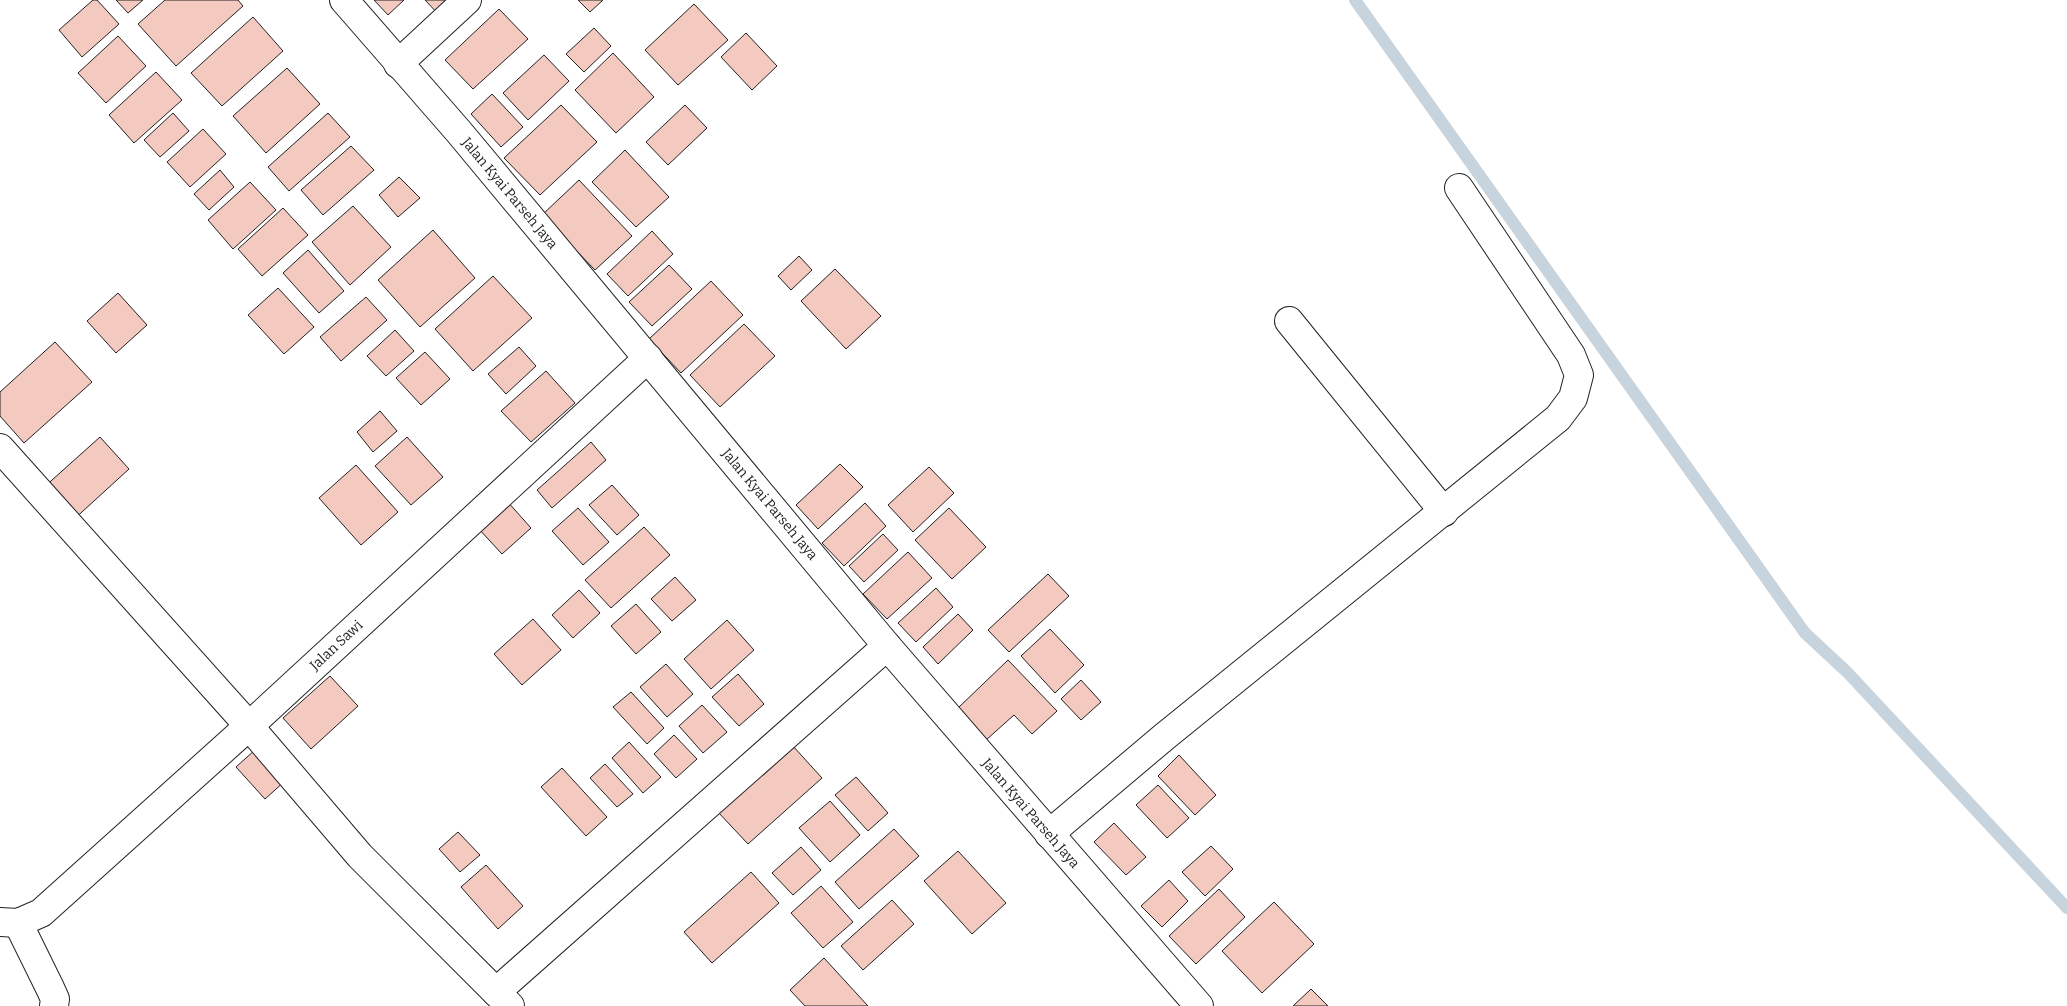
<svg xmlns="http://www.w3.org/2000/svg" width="2067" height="1006" font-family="Bitter,serif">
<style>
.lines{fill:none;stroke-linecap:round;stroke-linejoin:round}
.stream{stroke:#c7d3dd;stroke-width:12}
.building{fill:#f3c9c0;stroke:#222}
.street-casing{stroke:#222;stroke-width:30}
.secondary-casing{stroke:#222;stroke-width:30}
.street{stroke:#fff;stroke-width:28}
.secondary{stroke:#fff;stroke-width:28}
.labels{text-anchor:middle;stroke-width:4;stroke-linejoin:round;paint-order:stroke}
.street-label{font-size:14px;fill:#222;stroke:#fff}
</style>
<rect width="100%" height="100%" fill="#fff"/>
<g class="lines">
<path class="stream" d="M1355,0L1805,633L1847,672L2067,908"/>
</g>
<g class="building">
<path d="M93,0H97L119,24L82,57L59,30Z"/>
<path d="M116,0H143L128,13Z"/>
<path d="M165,0H238L243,6L176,66L138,24Z"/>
<path d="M374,0H404L388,15Z"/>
<path d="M425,0H457L440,16Z"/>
<path d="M578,0H603L590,12Z"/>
<path d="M694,4L728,40L678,85L645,50Z"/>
<path d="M499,9L528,39L473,89L445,60Z"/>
<path d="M253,17L283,51L222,106L191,73Z"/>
<path d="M594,28L611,46L584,72L566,54Z"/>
<path d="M746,33L777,66L752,90L721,57Z"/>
<path d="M118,36L146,66L106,103L78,73Z"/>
<path d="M613,53L654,97L616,133L575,90Z"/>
<path d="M544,55L569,81L528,120L503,93Z"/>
<path d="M287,68L320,104L266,153L233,116Z"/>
<path d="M156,72L182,100L134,143L109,115Z"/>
<path d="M492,94L523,127L501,147L471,114Z"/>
<path d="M561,105L597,142L540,195L504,158Z"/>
<path d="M685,105L707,128L668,165L646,142Z"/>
<path d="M173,113L189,131L160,157L144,140Z"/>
<path d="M328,113L350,137L289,191L268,167Z"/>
<path d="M203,129L226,154L190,187L167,162Z"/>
<path d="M351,146L374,170L323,215L301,190Z"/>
<path d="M625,150L669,197L636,227L592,182Z"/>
<path d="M220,170L234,187L209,210L194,194Z"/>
<path d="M399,177L420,198L398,217L379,195Z"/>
<path d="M579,180L632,236L595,270L542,215Z"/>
<path d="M250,182L276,210L233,249L208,220Z"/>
<path d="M353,206L391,247L350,285L312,242Z"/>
<path d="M283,208L308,235L262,276L238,249Z"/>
<path d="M433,230L475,278L420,327L378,280Z"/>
<path d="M652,231L673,254L628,296L607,274Z"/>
<path d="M308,250L344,291L319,313L283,273Z"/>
<path d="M799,256L812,270L791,290L778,276Z"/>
<path d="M669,265L692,289L652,326L629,302Z"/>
<path d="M835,269L881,316L846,349L801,301Z"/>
<path d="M493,276L532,318L473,371L435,329Z"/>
<path d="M711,281L743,315L681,373L649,339Z"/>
<path d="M278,288L314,327L284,354L248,315Z"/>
<path d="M118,293L147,325L116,353L87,321Z"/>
<path d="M366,297L387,320L341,361L320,337Z"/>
<path d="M744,324L775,356L720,407L690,375Z"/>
<path d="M395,330L414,351L386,376L367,356Z"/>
<path d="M55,342L92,382L24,443L0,416V392Z"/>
<path d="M519,347L536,366L506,394L488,374Z"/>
<path d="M425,352L450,379L421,405L396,378Z"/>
<path d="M546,371L575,403L531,442L501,411Z"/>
<path d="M380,411L397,431L373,452L357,432Z"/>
<path d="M100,437L129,469L71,522L42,489Z"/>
<path d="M407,437L443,477L411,505L375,466Z"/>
<path d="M591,442L606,460L552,508L537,490Z"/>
<path d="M840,464L863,487L818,529L796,505Z"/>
<path d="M356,465L398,512L361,545L319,498Z"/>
<path d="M929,467L954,493L913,532L888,505Z"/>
<path d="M612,485L639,515L617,535L589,505Z"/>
<path d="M507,501L531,528L502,554L477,527Z"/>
<path d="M865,503L886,526L844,566L822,543Z"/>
<path d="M578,508L609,542L583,565L552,531Z"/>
<path d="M949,508L986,547L952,579L915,540Z"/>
<path d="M644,527L670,555L611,608L585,580Z"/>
<path d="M883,534L898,550L864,582L849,566Z"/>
<path d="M908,552L932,578L887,619L863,594Z"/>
<path d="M1048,574L1069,596L1009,652L988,630Z"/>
<path d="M675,577L696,600L672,621L651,599Z"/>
<path d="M936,588L953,607L916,642L898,623Z"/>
<path d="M579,590L600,613L573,638L552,615Z"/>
<path d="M636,604L661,632L636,654L611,626Z"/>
<path d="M958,614L973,630L938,664L923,647Z"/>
<path d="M533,619L561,650L522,685L494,654Z"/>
<path d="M727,620L754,650L711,689L684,659Z"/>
<path d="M1050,629L1084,665L1055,693L1021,656Z"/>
<path d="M1008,660L1057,711L1032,734L1014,715L986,740L957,709Z"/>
<path d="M666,664L693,694L667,717L640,687Z"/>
<path d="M738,674L764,704L739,726L712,697Z"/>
<path d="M330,676L358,706L311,749L283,718Z"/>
<path d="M1081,680L1101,702L1081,720L1061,699Z"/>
<path d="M631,692L664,728L647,744L613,707Z"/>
<path d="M702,705L727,732L703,753L679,726Z"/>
<path d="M674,735L697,759L676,778L654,754Z"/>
<path d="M629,742L661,777L643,793L612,758Z"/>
<path d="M792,745L822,778L748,844L717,811Z"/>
<path d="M256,749L285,781L265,799L236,767Z"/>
<path d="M1179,755L1216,795L1195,815L1158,776Z"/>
<path d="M605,764L633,794L617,807L590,778Z"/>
<path d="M562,768L607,817L586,836L541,787Z"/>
<path d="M856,777L888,813L868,831L835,795Z"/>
<path d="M1158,785L1189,818L1167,838L1136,805Z"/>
<path d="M830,801L860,835L830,862L799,828Z"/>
<path d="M1114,823L1146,857L1126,875L1094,842Z"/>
<path d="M894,829L919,856L859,909L835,882Z"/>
<path d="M458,832L480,855L460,872L439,849Z"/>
<path d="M1211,846L1233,869L1205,896L1182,872Z"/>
<path d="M801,847L821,870L793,895L772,873Z"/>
<path d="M958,851L1006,903L972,934L924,881Z"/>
<path d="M486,865L523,906L498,929L461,887Z"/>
<path d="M751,872L779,903L712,963L684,932Z"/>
<path d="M1169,880L1188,901L1162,927L1141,906Z"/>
<path d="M821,886L853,922L823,948L791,913Z"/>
<path d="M1219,889L1245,917L1196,964L1169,936Z"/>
<path d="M892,900L914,924L863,970L841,946Z"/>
<path d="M1274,902L1314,944L1262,993L1222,951Z"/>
<path d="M824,958L868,1006H805L790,990Z"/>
<path d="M1311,989L1328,1006H1293Z"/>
</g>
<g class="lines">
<defs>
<g id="street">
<path d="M398,64L467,0"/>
<path d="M1289,321L1444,512"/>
<path d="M0,448L249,726L360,856L510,1006"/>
<path d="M1049,834L1164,737L1558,418L1573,398L1579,375L1571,355L1459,188"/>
<path d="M0,922L18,923L41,913L249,726L648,358"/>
<path d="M18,923L50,988L55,999L54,1006"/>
<path d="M496,992L887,646"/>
</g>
<path id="secondary" d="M344,0L459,132L887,646L1199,1006"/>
</defs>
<use href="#street" class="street-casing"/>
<use href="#secondary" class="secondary-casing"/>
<use href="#street" class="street"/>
<use href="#secondary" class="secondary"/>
</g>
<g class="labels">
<g class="street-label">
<text transform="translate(510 193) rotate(50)" y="5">Jalan Kyai Parseh Jaya</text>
<text transform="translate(770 504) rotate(50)" y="5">Jalan Kyai Parseh Jaya</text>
<text transform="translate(336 645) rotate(-43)" y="5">Jalan Sawi</text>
<text transform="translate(1031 813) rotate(49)" y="5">Jalan Kyai Parseh Jaya</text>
</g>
</g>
</svg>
